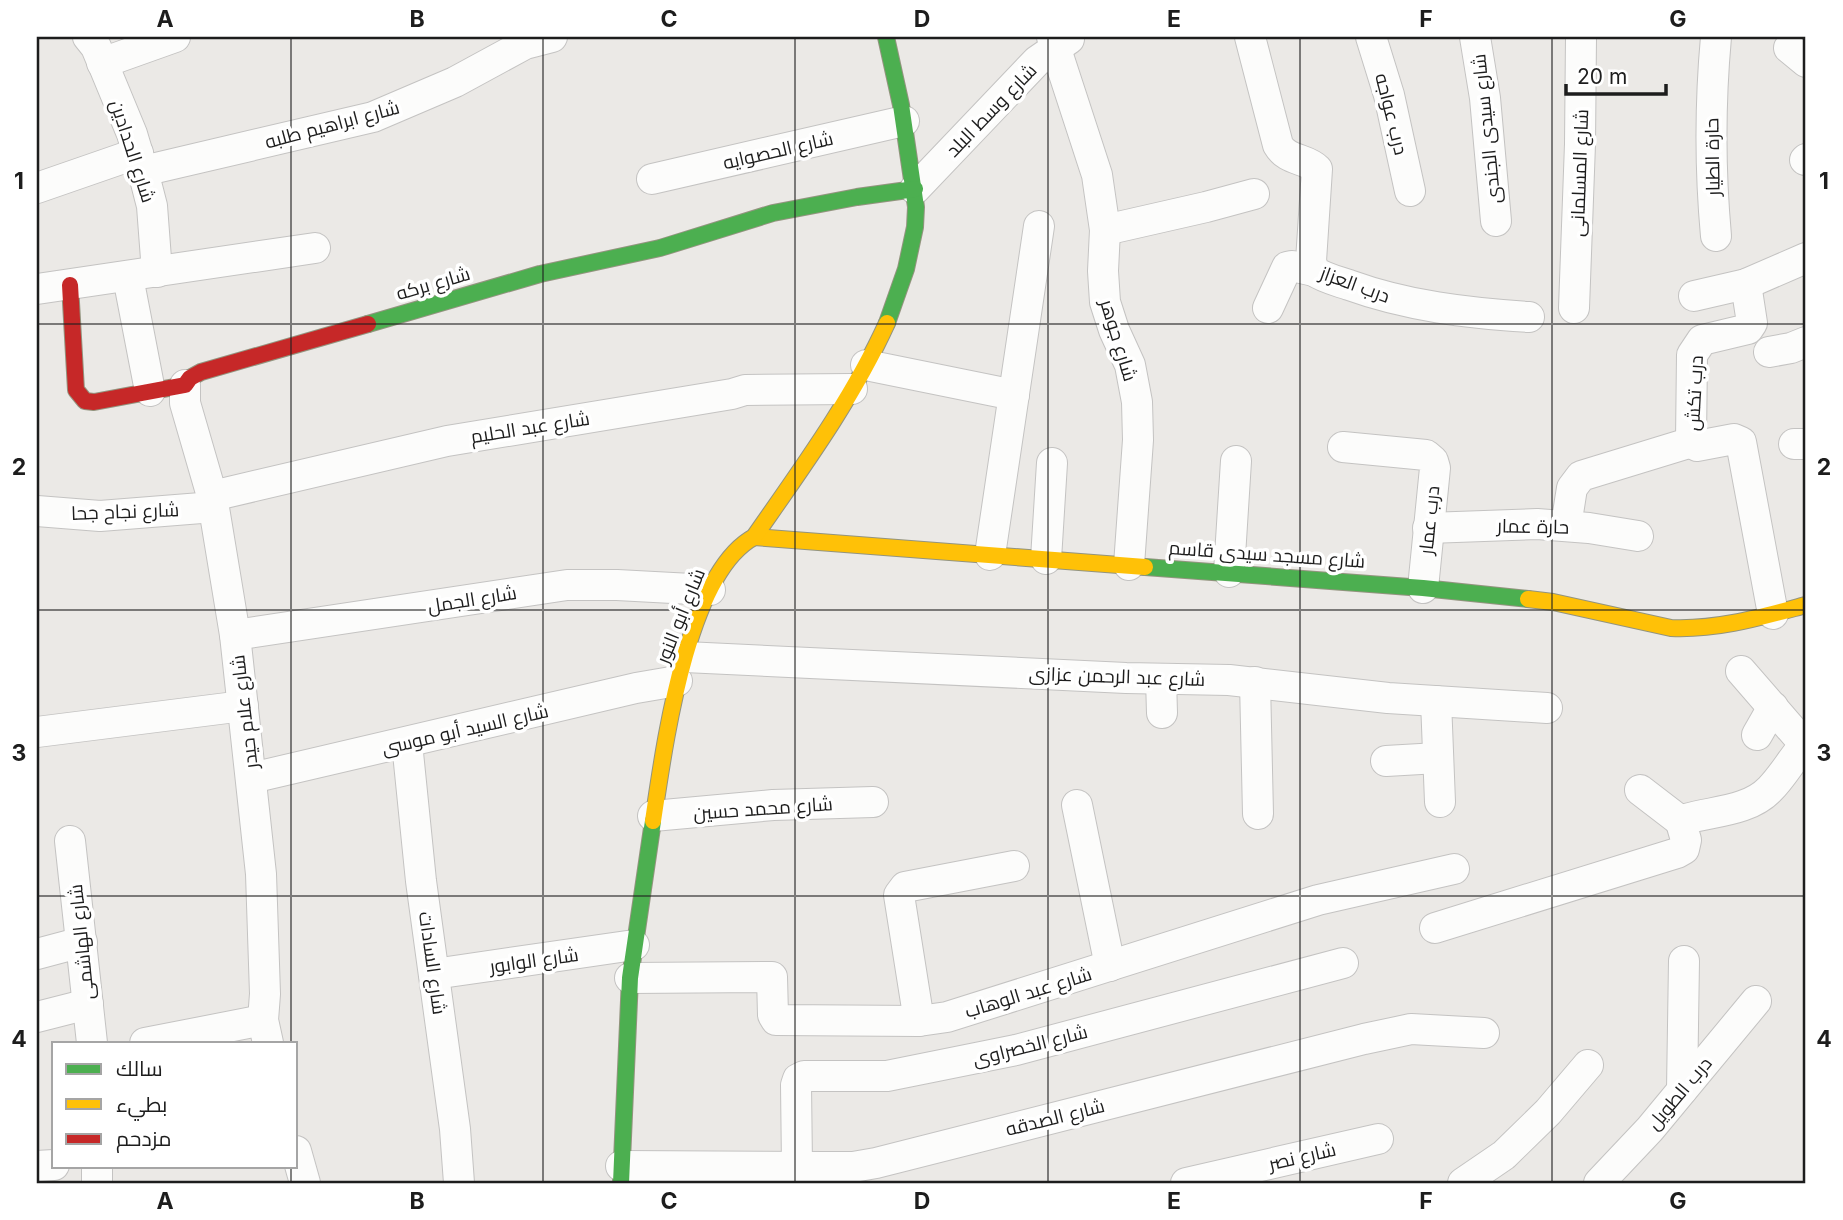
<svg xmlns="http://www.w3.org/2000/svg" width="1843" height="1220" font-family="Inter,Cairo,sans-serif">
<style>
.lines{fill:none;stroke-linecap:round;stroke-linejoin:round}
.street-casing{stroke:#c4c3c2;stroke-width:32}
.fast-casing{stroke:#93947f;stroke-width:18}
.slow-casing{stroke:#93947f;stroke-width:18}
.jam-casing{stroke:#93947f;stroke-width:18}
.street{stroke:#fcfcfb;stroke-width:30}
.fast{stroke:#4caf50;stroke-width:16}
.slow{stroke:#ffc107;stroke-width:16}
.jam{stroke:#c62828;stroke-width:16}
.grid{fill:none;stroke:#1d1d1d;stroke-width:2;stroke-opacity:0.55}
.labels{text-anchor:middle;stroke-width:7;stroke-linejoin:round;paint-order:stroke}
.street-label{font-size:19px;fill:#1d1d1d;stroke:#fff}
.neatline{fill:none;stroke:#1d1d1d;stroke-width:2.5}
.grid-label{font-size:23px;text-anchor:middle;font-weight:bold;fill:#1d1d1d}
</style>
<rect width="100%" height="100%" fill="#ebe9e6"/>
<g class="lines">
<defs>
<g id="street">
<path d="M88,37L96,47L132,134L143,171L152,206L157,272"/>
<path d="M1052,37L1097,175L1105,230L1103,271L1105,302L1114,330L1130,365L1137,402L1138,440L1129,565"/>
<path d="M1250,37L1278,145C1287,161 1306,158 1317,169L1311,261L1314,271C1324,278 1337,281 1349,285C1407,306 1467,313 1529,317"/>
<path d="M1371,37L1389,95L1410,191"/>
<path d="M1475,37L1485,98L1496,221"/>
<path d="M1789,48L1806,62"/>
<path d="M102,63L175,37"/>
<path d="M1805,160L1806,159"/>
<path d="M143,171L373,117L455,82L525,44L552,37"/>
<path d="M652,179L904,121"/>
<path d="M37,188L138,153"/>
<path d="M915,189L1037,61L1069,39"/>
<path d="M1105,230L1206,207L1254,194"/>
<path d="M1716,236C1710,170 1710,103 1716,37"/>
<path d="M128,277L150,391"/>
<path d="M1746,284L1752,323L1748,329L1702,340L1692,355L1691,440L1697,446L1734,439L1741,442L1773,614"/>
<path d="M37,289L315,248"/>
<path d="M1694,296L1746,284L1806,258"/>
<path d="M1268,308L1287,267L1292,266L1314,271"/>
<path d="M1574,308L1580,144L1581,37"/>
<path d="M1769,352L1791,348L1806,342"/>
<path d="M866,365L1014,395"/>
<path d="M185,385V403L212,496L235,635L261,874L265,994L263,1020L268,1043"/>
<path d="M1794,444H1806"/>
<path d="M1343,447L1426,455L1433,461L1435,468L1423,588"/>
<path d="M212,496L447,441L732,394L745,390L852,389"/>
<path d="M37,511L100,516L214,507"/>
<path d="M1566,526L1572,488L1581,476L1692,442"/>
<path d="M1428,528L1537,524L1589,528L1638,536"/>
<path d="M990,555L1039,226"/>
<path d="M1046,559L1052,463"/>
<path d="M1229,572L1236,461"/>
<path d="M235,635L567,585H617L710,590"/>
<path d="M685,657L1126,678L1229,680L1388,698L1547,708"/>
<path d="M1741,671L1806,746"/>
<path d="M1161,679L1162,713"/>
<path d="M1255,682L1258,814"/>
<path d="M1436,701L1440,802"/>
<path d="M37,732L243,706"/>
<path d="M1757,735L1773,707"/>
<path d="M407,743L421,881L455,1129L459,1183"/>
<path d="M1386,761L1438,758"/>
<path d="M252,778L636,688L677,681"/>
<path d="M1640,790L1683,823"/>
<path d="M1077,805L1110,966"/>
<path d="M653,816L773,805L873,802"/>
<path d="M70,841L92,1043"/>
<path d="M1435,928L1677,853L1684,849L1686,840L1682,826L1686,819C1714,811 1749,811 1770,789C1782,777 1791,761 1802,748L1806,746"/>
<path d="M37,954L82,942"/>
<path d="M434,974L634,945"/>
<path d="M630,978L772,977L773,1015L776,1020L919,1021L947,1017L1318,900L1454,869"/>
<path d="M37,1017L88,1004"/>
<path d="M919,1021L899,895L905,887L1014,866"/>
<path d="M145,1043L263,1020"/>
<path d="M1682,1090L1684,961"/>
<path d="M296,1151L305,1183"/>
<path d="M37,1166L54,1165"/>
<path d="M97,1166V1183"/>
<path d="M621,1166L826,1167H853L876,1163L1364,1039L1411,1029L1484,1033"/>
<path d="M797,1166L796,1085L798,1079L804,1076H887L1016,1050L1343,963"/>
<path d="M1186,1183L1378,1139"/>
<path d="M1463,1183L1504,1155L1548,1112L1588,1065"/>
<path d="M1599,1183L1650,1129L1756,1001"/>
</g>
<g id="fast">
<path d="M886,37L901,105L916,207L915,227L906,269L887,323"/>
<path d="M368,324L540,274L660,248L773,213L857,197L915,189"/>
<path d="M1145,567L1423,588L1528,599"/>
<path d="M621,1183L630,978L653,821"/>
</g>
<g id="slow">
<path d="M754,537L1145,567"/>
<path d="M1528,599L1553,602L1671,628C1718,630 1761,617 1806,605"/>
<path d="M653,821C664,749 686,574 754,537C802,468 852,400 887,323"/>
</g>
<path id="jam" d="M70,285L76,390L85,401L94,402L185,385L190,378L201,372L368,324"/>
</defs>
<use href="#street" class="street-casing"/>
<use href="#fast" class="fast-casing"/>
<use href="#slow" class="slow-casing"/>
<use href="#jam" class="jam-casing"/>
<use href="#street" class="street"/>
<use href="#fast" class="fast"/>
<use href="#slow" class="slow"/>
<use href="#jam" class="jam"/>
</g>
<path class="grid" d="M291,37V1043M543,37V1183M795,37V1183M1048,37V1183M1300,37V1183M1552,37V1183M37,324H1806M37,610H1806M37,896H1806M291,1166V1183"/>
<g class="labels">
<g class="street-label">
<text transform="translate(991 110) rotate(-46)" y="7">شارع وسط البلد</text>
<text transform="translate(1392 114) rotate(76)" y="7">درب عواجه</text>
<text transform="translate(332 124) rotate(-15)" y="7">شارع ابراهيم طلبه</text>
<text transform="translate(1486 129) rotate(-96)" y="7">شارع سيدى الجندى</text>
<text transform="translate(778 150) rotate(-13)" y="7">شارع الحصوايه</text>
<text transform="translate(133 151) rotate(72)" y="7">شارع الحدادين</text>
<text transform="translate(1712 157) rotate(-91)" y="7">حارة الطيار</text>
<text transform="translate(1579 173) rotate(-88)" y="7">شارع المسلمانى</text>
<text transform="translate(433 283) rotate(-16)" y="7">شارع بركه</text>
<text transform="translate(1355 284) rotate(20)" y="7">درب العزاز</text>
<text transform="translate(1119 340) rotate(73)" y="7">شارع جوهر</text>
<text transform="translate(1694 393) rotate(-87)" y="7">درب تكش</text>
<text transform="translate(530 427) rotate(-9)" y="7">شارع عبد الحليم</text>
<text transform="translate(125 511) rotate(-2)" y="7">شارع نجاح جحا</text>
<text transform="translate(1429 520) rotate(-84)" y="7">درب عمار</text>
<text transform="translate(1533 526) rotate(1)" y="7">حارة عمار</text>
<text transform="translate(1267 554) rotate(4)" y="7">شارع مسجد سيدى قاسم</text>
<text transform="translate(472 599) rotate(-9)" y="7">شارع الجمل</text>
<text transform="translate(680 616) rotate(-68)" y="7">شارع أبو النور</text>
<text transform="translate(1117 676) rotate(2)" y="7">شارع عبد الرحمن عزازى</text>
<text transform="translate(244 712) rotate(-97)" y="7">شارع علام حيدر</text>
<text transform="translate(465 729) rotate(-13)" y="7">شارع السيد أبو موسى</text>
<text transform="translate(763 808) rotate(-4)" y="7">شارع محمد حسين</text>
<text transform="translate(81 942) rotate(-96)" y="7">شارع الهاشمى</text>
<text transform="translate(534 960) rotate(-8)" y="7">شارع الوابور</text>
<text transform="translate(433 963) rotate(82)" y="7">شارع السادات</text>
<text transform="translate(1028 992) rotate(-17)" y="7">شارع عبد الوهاب</text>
<text transform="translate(1030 1045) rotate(-14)" y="7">شارع الخصراوى</text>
<text transform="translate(1679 1093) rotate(-50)" y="7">درب الطويل</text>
<text transform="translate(1055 1117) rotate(-14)" y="7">شارع الصدقه</text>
<text transform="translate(1302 1156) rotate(-13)" y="7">شارع نصر</text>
</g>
</g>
<rect width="1843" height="1220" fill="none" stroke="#ffffff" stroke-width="77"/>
<rect x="52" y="1042" width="245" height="126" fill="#ffffff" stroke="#a5a5a5" stroke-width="2"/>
<rect x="66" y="1064" width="35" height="10" fill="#4caf50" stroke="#a5a5a5" stroke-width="2"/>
<text x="116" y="1076" font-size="21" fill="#1d1d1d">سالك</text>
<rect x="66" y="1099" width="35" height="10" fill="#ffc107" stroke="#a5a5a5" stroke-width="2"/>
<text x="116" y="1112" font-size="21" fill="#1d1d1d">بطيء</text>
<rect x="66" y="1134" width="35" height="10" fill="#c62828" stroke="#a5a5a5" stroke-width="2"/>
<text x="116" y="1146" font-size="21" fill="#1d1d1d">مزدحم</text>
<path d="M1566 84v10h100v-10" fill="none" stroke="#1d1d1d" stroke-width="3.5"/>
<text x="1577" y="84" font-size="21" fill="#1d1d1d" stroke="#ffffff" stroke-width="5" paint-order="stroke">20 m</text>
<rect x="38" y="38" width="1766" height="1144" class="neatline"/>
<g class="grid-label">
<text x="165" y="27">A</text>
<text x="417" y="27">B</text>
<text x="669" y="27">C</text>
<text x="922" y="27">D</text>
<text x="1174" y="27">E</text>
<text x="1426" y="27">F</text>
<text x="1678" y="27">G</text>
<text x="19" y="189">1</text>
<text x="1824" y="189">1</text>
<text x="19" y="475">2</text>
<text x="1824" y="475">2</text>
<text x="19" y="761">3</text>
<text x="1824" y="761">3</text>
<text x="19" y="1047">4</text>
<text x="1824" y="1047">4</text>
<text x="165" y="1209">A</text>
<text x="417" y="1209">B</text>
<text x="669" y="1209">C</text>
<text x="922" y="1209">D</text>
<text x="1174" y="1209">E</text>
<text x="1426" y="1209">F</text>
<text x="1678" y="1209">G</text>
</g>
</svg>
